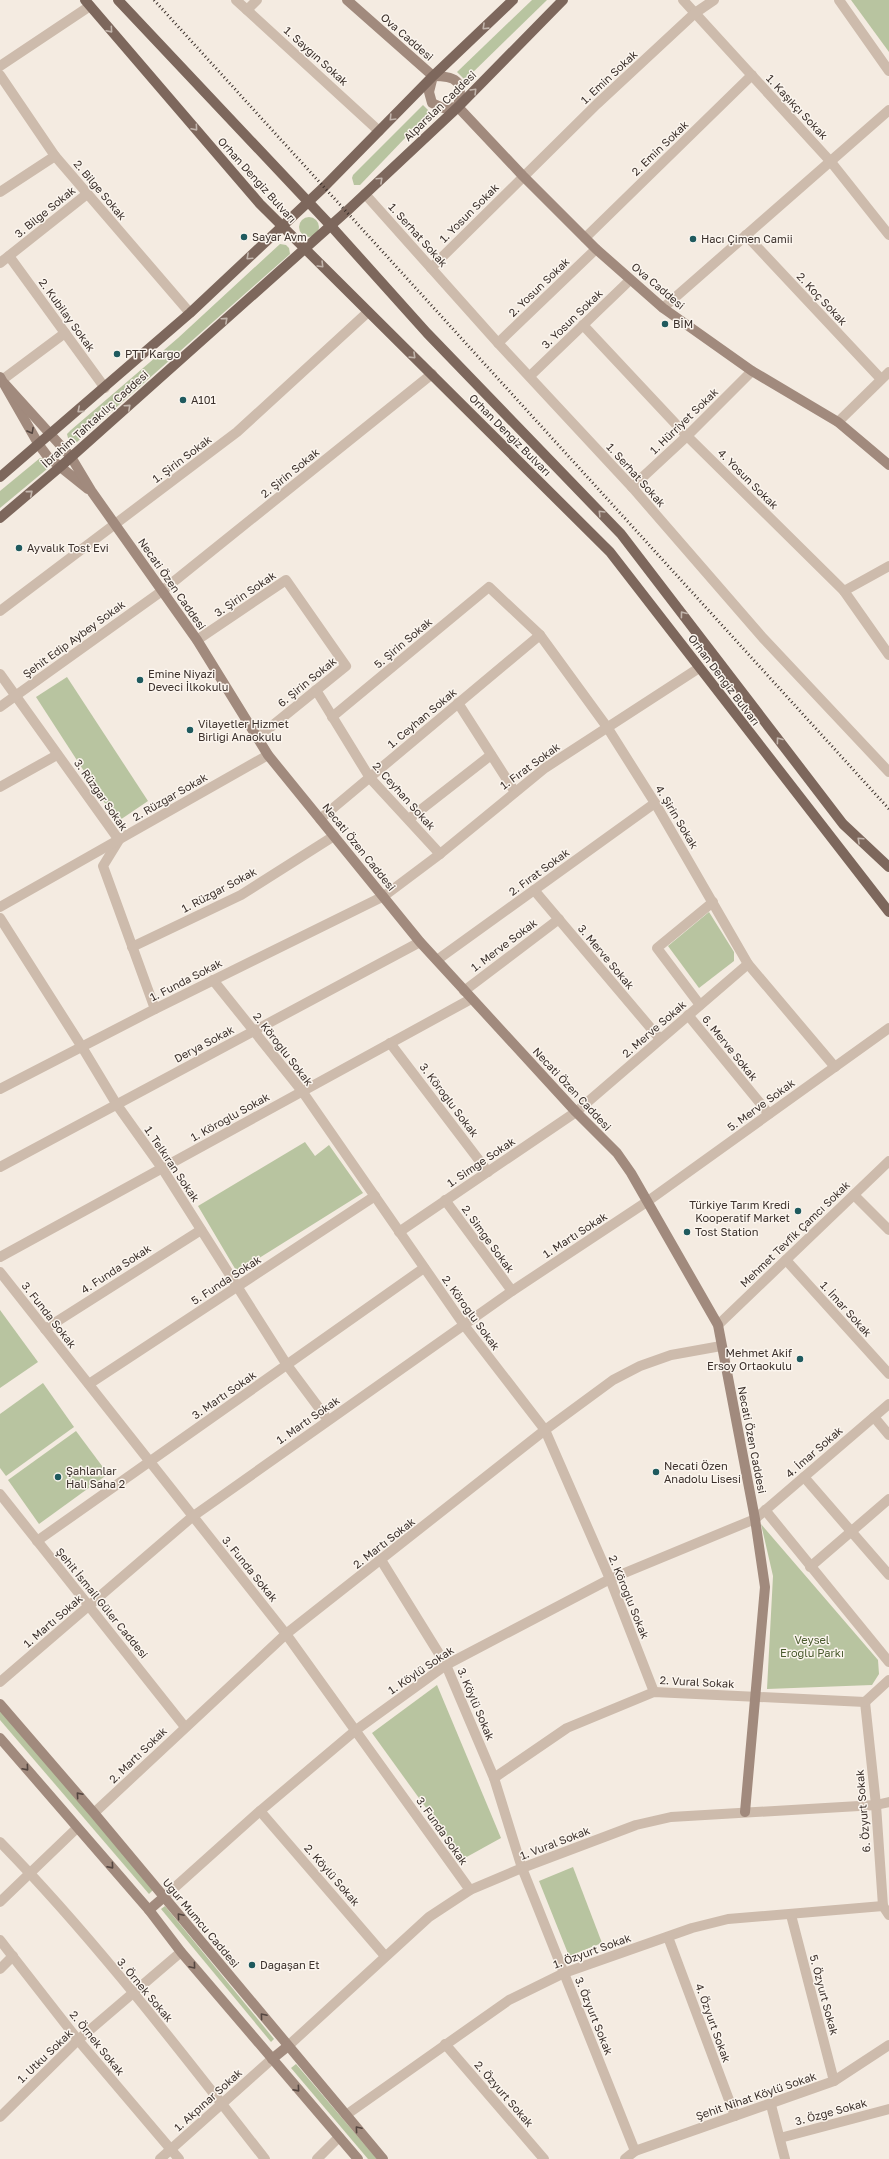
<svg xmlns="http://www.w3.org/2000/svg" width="889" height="2159" font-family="'Golos Text',sans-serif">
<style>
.green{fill:#b8c4a0}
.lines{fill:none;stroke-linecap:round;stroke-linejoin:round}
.street{stroke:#cdbbac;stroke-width:10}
.secondary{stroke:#a18a7d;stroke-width:10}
.primary{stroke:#7d675c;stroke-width:10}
.rail{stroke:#3b302b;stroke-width:3;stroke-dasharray:1 3;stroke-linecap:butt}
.oneway{stroke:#c2b5ac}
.oneway2{stroke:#544640}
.poi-dot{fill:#1f5a5e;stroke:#fbf5ee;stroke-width:1.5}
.labels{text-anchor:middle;stroke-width:3;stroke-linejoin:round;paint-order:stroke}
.street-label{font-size:11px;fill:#3b302b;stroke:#fbf5ee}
.poi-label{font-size:11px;fill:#3b302b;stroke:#fbf5ee;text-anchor:start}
.park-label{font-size:11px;fill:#4a5a2e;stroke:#fbf5ee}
</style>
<rect width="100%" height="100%" fill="#f4ebe1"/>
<g class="green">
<path d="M532,0H547L465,80L457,72Z"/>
<path d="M851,0H889V52Z"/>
<path d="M423,105L430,112L360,185H354L352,178L353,175Z"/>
<circle cx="309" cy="227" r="10"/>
<path d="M280,244L286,245L289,248L290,254L77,442L73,443L68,438L67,434L71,430L178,338Z"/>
<path d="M40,458L44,459L48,462L47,469L0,508V491Z"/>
<path d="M67,677L148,801L117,822L36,697Z"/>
<path d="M709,912L734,952V961L699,988L668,946Z"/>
<path d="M305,1142L315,1156L329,1145L363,1193L237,1272L198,1206Z"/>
<path d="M0,1310L38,1362L0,1388Z"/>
<path d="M43,1383L74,1427L6,1476L0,1468V1414Z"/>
<path d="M76,1431L108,1474L39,1524L8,1480Z"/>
<path d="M761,1524L878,1660L879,1674L872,1685L767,1689L773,1576Z"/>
<path d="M437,1685L501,1838L463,1859L372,1733Z"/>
<path d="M0,1707L153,1890L149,1894L0,1720Z"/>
<path d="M573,1867L602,1943L569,1956L539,1881Z"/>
<path d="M165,1906L274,2039L271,2042L161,1909Z"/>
<path d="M296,2064L377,2159H368L291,2068Z"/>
</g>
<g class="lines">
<g class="street">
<path d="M236,0L379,131"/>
<path d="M683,0L831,162L889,235"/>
<path d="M839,0L889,71"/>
<path d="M247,10L257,0"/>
<path d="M0,66L90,6"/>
<path d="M0,75L55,156L190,313"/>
<path d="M0,192L55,156"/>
<path d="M365,194L498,343L632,487L763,638L889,772"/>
<path d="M746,235L881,379"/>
<path d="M585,238L752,75"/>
<path d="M9,256L105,388"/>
<path d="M0,263L87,194"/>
<path d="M431,268L597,104L695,13L714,0"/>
<path d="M663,308L889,110"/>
<path d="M583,325L687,436L844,591L889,655"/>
<path d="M498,343L596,249"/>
<path d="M530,376L630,280"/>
<path d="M2,380L65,333"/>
<path d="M838,422L889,372"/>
<path d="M632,487L687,436L752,371"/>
<path d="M844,591L889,566"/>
<path d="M0,611L237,432L368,312"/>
<path d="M197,640L286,580L346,666L257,738"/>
<path d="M0,674L119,840L103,866L155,1009"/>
<path d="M316,690L370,778L440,854"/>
<path d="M458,703L515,792"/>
<path d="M0,707L162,591L432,374"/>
<path d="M332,717L489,587L540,635L607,727L655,803L748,964L835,1067"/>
<path d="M0,787L57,755"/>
<path d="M320,819L540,635"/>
<path d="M409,819L491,755"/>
<path d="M534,890L660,1039"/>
<path d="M0,907L268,755"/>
<path d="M0,918L82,1047L117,1105L162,1168L287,1365L328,1420"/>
<path d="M132,947L241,895L334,836"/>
<path d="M437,960L655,803"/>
<path d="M213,980L302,1091L464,1325L545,1430L610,1579L654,1692"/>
<path d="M464,991L559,919"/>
<path d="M700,1005L657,948L713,902"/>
<path d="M688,1015L769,1114"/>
<path d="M390,1043L488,1172"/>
<path d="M0,1089L155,1009L384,896L440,854L545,768L699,668"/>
<path d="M0,1167L420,942"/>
<path d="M854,1195L889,1230"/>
<path d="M445,1200L512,1291"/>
<path d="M399,1232L576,1112L748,964"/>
<path d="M0,1257L471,999"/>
<path d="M786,1260L889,1374"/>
<path d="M0,1272L286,1634L470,1890"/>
<path d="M718,1325L889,1161"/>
<path d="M45,1329L201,1230"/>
<path d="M89,1384L375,1196"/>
<path d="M874,1417L889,1435"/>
<path d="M804,1477L889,1575"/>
<path d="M0,1494L185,1727"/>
<path d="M765,1510L889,1662"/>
<path d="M37,1541L424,1268"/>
<path d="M381,1560L446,1665L494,1778L522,1868L635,2151"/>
<path d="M810,1567L889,1499"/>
<path d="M0,1682L192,1517L512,1291L648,1201L889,1028"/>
<path d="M865,1702L876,1805L883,1906L889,1915"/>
<path d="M494,1778L567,1728L654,1692L865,1702L889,1680"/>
<path d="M260,1811L385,1956"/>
<path d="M94,1813L286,1634L545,1430L613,1380L640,1366L671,1355L721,1346"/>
<path d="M0,1842C95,1939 181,2052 265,2159"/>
<path d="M164,1897L260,1811L356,1730L446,1665L610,1579L755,1519L889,1404"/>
<path d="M0,1902L77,1828"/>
<path d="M791,1915L834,2081"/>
<path d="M668,1937L735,2116"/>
<path d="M0,1940L78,2040L179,2159"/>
<path d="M0,1969L13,1956"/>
<path d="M445,2044L544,2159"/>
<path d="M288,2046L429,1917L470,1890L522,1868L636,1825L671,1817L876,1805L889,1802"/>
<path d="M771,2105L785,2159"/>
<path d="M346,2115L509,2000L564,1973L692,1928L728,1919L883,1906"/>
<path d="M0,2117L78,2040L181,1952"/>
<path d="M780,2138L889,2109"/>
<path d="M160,2159L272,2059"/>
<path d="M317,2159L339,2137"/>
<path d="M625,2159L635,2151L834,2081L889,2045"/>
</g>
<g class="secondary">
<path d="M347,0L433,76C459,76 463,82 458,107"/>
<path d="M433,76L429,92L432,103L443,108L458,107"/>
<path d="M458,107L523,176L596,249L663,308L752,371L838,422L889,465"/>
<path d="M0,377L39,445L48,457L88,489"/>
<path d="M5,384L71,457L92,492L197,640L268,755L420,942L576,1112L617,1153L631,1173L718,1325L755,1519L765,1587L745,1812"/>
<path d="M0,1704L94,1813L383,2159"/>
<path d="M0,1738L149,1910L181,1952L358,2159"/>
<path d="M149,1910L164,1897"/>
<path d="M272,2059L288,2046"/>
</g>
<g class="primary">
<path d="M85,0L260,204L610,552L889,912"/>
<path d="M118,0L331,226L427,333L621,534L843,824L889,867"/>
<path d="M0,477L190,313L324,187L433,76L513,0"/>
<path d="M0,518L60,467L347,211L458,107L563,0"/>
</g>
<path class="rail" d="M154,0L889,809"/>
</g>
<defs><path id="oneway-chevron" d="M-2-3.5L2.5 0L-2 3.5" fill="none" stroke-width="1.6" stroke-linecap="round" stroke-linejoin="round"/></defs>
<g class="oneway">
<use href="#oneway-chevron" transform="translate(485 27) rotate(136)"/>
<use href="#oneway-chevron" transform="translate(110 30) rotate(49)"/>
<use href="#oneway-chevron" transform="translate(474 91) rotate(-45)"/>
<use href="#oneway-chevron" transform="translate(392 118) rotate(134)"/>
<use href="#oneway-chevron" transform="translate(195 128) rotate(49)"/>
<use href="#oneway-chevron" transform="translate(380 180) rotate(-43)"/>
<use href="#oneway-chevron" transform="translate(249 257) rotate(137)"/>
<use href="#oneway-chevron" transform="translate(321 265) rotate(45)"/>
<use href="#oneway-chevron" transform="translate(225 320) rotate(-42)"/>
<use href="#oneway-chevron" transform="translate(413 356) rotate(44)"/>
<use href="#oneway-chevron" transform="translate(128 407) rotate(-42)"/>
<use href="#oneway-chevron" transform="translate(80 410) rotate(139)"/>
<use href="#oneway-chevron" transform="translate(30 493) rotate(-40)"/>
<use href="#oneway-chevron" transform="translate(601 513) rotate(-134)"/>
<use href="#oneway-chevron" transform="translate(683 614) rotate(-127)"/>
<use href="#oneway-chevron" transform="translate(779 740) rotate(-127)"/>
<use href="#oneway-chevron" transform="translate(860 840) rotate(-137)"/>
</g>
<g class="oneway2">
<use href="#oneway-chevron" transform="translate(31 431) rotate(61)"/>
<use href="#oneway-chevron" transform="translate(26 1768) rotate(49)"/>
<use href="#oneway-chevron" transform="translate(79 1795) rotate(-131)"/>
<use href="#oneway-chevron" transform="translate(111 1866) rotate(49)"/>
<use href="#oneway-chevron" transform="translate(180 1916) rotate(-130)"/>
<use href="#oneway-chevron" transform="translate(193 1966) rotate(50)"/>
<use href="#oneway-chevron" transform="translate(263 2016) rotate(-130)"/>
<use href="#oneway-chevron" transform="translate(297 2089) rotate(49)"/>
<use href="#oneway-chevron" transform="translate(358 2129) rotate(-130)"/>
</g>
<g class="poi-dot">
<circle cx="244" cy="237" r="4"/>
<circle cx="693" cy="239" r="4"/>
<circle cx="665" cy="324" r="4"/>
<circle cx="117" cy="354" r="4"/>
<circle cx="183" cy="400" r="4"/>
<circle cx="19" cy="548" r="4"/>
<circle cx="140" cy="680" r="4"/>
<circle cx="190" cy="730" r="4"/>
<circle cx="798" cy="1211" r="4"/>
<circle cx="687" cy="1232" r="4"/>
<circle cx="800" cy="1359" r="4"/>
<circle cx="656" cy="1472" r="4"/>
<circle cx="58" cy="1477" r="4"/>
<circle cx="252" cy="1965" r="4"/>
</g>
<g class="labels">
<g class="street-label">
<text transform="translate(407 37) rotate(41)" y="4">Ova Caddesi</text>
<text transform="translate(316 56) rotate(42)" y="4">1. Saygın Sokak</text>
<text transform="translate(609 77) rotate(-43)" y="4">1. Emin Sokak</text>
<text transform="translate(440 106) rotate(-44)" y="4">Alparslan Caddesi</text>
<text transform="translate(797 107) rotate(47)" y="4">1. Kaşıkçı Sokak</text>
<text transform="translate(660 148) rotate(-44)" y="4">2. Emin Sokak</text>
<text transform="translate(257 180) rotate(48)" y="4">Orhan Dengiz Bulvarı</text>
<text transform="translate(100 190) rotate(50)" y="4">2. Bilge Sokak</text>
<text transform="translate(45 212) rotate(-39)" y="4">3. Bilge Sokak</text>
<text transform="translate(469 213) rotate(-45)" y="4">1. Yosun Sokak</text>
<text transform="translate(418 235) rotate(48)" y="4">1. Serhat Sokak</text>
<text transform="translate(658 286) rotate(40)" y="4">Ova Caddesi</text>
<text transform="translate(539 287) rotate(-44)" y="4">2. Yosun Sokak</text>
<text transform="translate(822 299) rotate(47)" y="4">2. Koç Sokak</text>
<text transform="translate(67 315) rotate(54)" y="4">2. Kubilay Sokak</text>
<text transform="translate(572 319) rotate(-44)" y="4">3. Yosun Sokak</text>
<text transform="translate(95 419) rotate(-42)" y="4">İbrahim Tahtakılıç Caddesi</text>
<text transform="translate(684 421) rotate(-44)" y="4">1. Hürriyet Sokak</text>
<text transform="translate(510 435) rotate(45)" y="4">Orhan Dengiz Bulvarı</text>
<text transform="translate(182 459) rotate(-37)" y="4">1. Şirin Sokak</text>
<text transform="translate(290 473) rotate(-39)" y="4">2. Şirin Sokak</text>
<text transform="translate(636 475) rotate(48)" y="4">1. Serhat Sokak</text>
<text transform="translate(748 479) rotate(45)" y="4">4. Yosun Sokak</text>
<text transform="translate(172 584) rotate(55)" y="4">Necati Özen Caddesi</text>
<text transform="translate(245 594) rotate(-34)" y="4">3. Şirin Sokak</text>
<text transform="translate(74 639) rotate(-36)" y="4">Şehit Edip Aybey Sokak</text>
<text transform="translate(403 643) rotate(-40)" y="4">5. Şirin Sokak</text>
<text transform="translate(724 680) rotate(53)" y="4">Orhan Dengiz Bulvarı</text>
<text transform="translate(307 682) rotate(-39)" y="4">6. Şirin Sokak</text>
<text transform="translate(422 718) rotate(-40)" y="4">1. Ceyhan Sokak</text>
<text transform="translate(530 766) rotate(-36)" y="4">1. Fırat Sokak</text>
<text transform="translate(101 795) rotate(55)" y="4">3. Rüzgar Sokak</text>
<text transform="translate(404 796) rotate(48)" y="4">2. Ceyhan Sokak</text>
<text transform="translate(170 797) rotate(-30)" y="4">2. Rüzgar Sokak</text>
<text transform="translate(677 817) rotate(59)" y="4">4. Şirin Sokak</text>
<text transform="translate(359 847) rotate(51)" y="4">Necati Özen Caddesi</text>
<text transform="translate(539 872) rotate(-36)" y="4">2. Fırat Sokak</text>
<text transform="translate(219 890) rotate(-28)" y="4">1. Rüzgar Sokak</text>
<text transform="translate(504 945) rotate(-37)" y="4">1. Merve Sokak</text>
<text transform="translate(606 957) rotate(50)" y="4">3. Merve Sokak</text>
<text transform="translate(186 980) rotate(-27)" y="4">1. Funda Sokak</text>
<text transform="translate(654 1029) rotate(-41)" y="4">2. Merve Sokak</text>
<text transform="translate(204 1044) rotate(-28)" y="4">Derya Sokak</text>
<text transform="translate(730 1048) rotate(51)" y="4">6. Merve Sokak</text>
<text transform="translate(283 1049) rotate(52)" y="4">2. Köroğlu Sokak</text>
<text transform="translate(572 1089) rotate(47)" y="4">Necati Özen Caddesi</text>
<text transform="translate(449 1100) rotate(53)" y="4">3. Köroğlu Sokak</text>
<text transform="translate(761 1105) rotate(-36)" y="4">5. Merve Sokak</text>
<text transform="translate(230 1117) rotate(-29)" y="4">1. Köroğlu Sokak</text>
<text transform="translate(481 1162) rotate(-34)" y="4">1. Simge Sokak</text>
<text transform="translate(172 1164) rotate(56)" y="4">1. Telkıran Sokak</text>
<text transform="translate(795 1234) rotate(-44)" y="4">Mehmet Tevfik Çamcı Sokak</text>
<text transform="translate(575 1235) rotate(-33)" y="4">1. Martı Sokak</text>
<text transform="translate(488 1239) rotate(54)" y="4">2. Simge Sokak</text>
<text transform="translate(116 1269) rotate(-33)" y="4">4. Funda Sokak</text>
<text transform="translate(226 1280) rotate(-33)" y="4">5. Funda Sokak</text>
<text transform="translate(846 1309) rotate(48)" y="4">1. İmar Sokak</text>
<text transform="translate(471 1313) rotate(54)" y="4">2. Köroğlu Sokak</text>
<text transform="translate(49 1315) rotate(52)" y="4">3. Funda Sokak</text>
<text transform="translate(224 1395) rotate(-35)" y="4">3. Martı Sokak</text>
<text transform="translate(308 1420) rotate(-35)" y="4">1. Martı Sokak</text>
<text transform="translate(752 1440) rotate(79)" y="4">Necati Özen Caddesi</text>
<text transform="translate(814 1452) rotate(-41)" y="4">4. İmar Sokak</text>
<text transform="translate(384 1543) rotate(-38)" y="4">2. Martı Sokak</text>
<text transform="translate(250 1569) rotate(51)" y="4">3. Funda Sokak</text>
<text transform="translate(629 1597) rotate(68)" y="4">2. Köroğlu Sokak</text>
<text transform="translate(102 1603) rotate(51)" y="4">Şehit İsmail Güler Caddesi</text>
<text transform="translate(53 1621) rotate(-41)" y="4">1. Martı Sokak</text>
<text transform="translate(421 1670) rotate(-34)" y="4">1. Köylü Sokak</text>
<text transform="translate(697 1682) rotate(3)" y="4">2. Vural Sokak</text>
<text transform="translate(476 1704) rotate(67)" y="4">3. Köylü Sokak</text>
<text transform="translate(138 1755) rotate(-44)" y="4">2. Martı Sokak</text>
<text transform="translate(863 1811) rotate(-95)" y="4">6. Özyurt Sokak</text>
<text transform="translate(442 1831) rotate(55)" y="4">3. Funda Sokak</text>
<text transform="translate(555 1843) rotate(-21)" y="4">1. Vural Sokak</text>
<text transform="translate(332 1875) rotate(49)" y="4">2. Köylü Sokak</text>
<text transform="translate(201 1923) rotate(50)" y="4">Uğur Mumcu Caddesi</text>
<text transform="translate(592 1951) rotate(-20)" y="4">1. Özyurt Sokak</text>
<text transform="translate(145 1990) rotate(50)" y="4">3. Örnek Sokak</text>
<text transform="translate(824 1995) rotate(75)" y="4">5. Özyurt Sokak</text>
<text transform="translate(594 2016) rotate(68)" y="4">3. Özyurt Sokak</text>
<text transform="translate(713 2023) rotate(70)" y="4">4. Özyurt Sokak</text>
<text transform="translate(97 2043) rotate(51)" y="4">2. Örnek Sokak</text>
<text transform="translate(45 2056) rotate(-44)" y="4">1. Utku Sokak</text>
<text transform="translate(504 2094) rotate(49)" y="4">2. Özyurt Sokak</text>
<text transform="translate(756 2096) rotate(-19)" y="4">Şehit Nihat Köylü Sokak</text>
<text transform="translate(208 2100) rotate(-42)" y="4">1. Akpınar Sokak</text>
<text transform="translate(831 2112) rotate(-15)" y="4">3. Özge Sokak</text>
</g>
<g class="poi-label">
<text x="252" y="241">Sayar Avm</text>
<text x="701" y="243">Hacı Çimen Camii</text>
<text x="673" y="328">BİM</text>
<text x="125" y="358">PTT Kargo</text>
<text x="191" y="404">A101</text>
<text x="27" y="552">Ayvalık Tost Evi</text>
<text x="148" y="678">Emine Niyazi<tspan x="148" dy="13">Deveci İlkokulu</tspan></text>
<text x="198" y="728">Vilayetler Hizmet<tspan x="198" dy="13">Birliği Anaokulu</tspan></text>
<text x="790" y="1209" text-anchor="end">Türkiye Tarım Kredi<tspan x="790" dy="13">Kooperatif Market</tspan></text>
<text x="695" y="1236">Tost Station</text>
<text x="792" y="1357" text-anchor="end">Mehmet Akif<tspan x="792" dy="13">Ersoy Ortaokulu</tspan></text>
<text x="664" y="1470">Necati Özen<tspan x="664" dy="13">Anadolu Lisesi</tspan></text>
<text x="66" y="1475">Şahlanlar<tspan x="66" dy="13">Halı Saha 2</tspan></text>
<text x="260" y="1969">Dağaşan Et</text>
</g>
<g class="park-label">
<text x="812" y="1644">Veysel<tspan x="812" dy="13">Eroğlu Parkı</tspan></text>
</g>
</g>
</svg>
